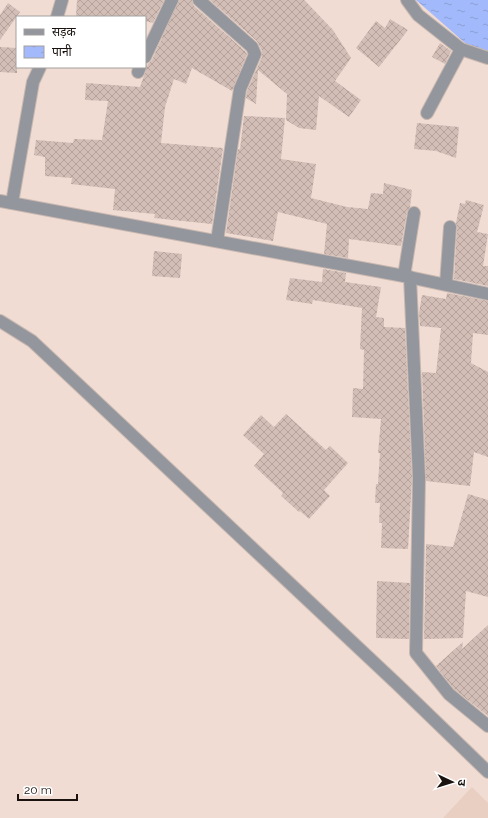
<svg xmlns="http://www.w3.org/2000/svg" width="488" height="818" font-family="Raleway,'Noto Sans Devanagari',sans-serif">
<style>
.built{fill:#e9cec2}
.water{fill:url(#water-ripples)}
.building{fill:url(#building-cross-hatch)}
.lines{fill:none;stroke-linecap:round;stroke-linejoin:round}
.minor-casing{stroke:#c9b8b0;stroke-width:14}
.minor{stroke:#93969d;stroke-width:12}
</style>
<defs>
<pattern id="water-ripples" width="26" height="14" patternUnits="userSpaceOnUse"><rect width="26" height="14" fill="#a2b9fb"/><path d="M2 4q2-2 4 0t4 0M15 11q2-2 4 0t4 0" fill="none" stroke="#8b9ed6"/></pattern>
<pattern id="building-cross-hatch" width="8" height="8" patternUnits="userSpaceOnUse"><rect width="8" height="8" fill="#d2beb6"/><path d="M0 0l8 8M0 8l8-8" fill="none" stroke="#b4a29b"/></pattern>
</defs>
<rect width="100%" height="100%" fill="#f0dcd3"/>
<path class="built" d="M472,787L488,803V818H443Z"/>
<path class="water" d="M416,0H488V55L472,49Z"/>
<g class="building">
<path d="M77,0H164L153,23L145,21V17H76Z"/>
<path d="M179,0H192L194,6L246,52L247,54L232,91L192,68L186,84L174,79L165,107L161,143L223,148L212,224L154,218L155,214L113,210L115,189L71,184L72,178L45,176V157L34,155L36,140L73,143L74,139L102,140L108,101L85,100L86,83L140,87L148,64L152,60Z"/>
<path d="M210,0H304L333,30L351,58L335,81L361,100L349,117L319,96L316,130L299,128L286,120L287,94L258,70L256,104L246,98L247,91L262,57V51L257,41Z"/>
<path d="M8,3L20,12L0,40V15Z"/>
<path d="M390,19L408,30L379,67L356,48L376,21L385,28Z"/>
<path d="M440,43L451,51L445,64L432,57Z"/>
<path d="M0,47L17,48V73L0,72Z"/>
<path d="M244,116L285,118L281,159L316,164L311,198L347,207L368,209L371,193L383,194L384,183L412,190L410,207L407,212L401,246L349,239L348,258L324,254L327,224L278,212L273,241L226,233L238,149H240Z"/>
<path d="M417,123L459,127L456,158L436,151L414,149Z"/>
<path d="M466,200L484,205L477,232L488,234L483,266H488V286L454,279L457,228L456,223L460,203L465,204Z"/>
<path d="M154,251L182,254L180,278L152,276Z"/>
<path d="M323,269L346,273L345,282L381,287L376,317L384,318V327L405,328L412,478L408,549L381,548L382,523H379L380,503H375L376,484H378L380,453H378L381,419L352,417L353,388L363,389L364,350L360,349L362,308L313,300L312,304L286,300L290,278L322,282Z"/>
<path d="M447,293L488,301V335L473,333L471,363L488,372V457L474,452L470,486L426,481L422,372L436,373L441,328L420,326L419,313L422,295L446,299Z"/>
<path d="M286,414L326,450L330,446L348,463L324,490L330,496L309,519L300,511L299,512L281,496L283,493L254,466L264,454L243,435L261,415L274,427Z"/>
<path d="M468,494L488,500V597L466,591L463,638L424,639L426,544L453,547Z"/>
<path d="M377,581L410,583L409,639L376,638Z"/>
<path d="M488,625V716L454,689L436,666L463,642L462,649Z"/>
</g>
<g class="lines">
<defs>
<g id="minor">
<path d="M199,0L252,47L255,54L240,89L217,241"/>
<path d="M407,0L418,15L461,49L488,58"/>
<path d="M57,17L62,0"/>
<path d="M145,57L172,0"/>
<path d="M138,72L140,67"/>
<path d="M427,113L461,49"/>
<path d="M0,201L404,276L488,294"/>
<path d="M12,203L33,82L40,67"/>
<path d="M404,276L414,213"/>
<path d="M410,277L419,478L416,653L449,694L488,726"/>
<path d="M446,284L450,227"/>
<path d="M0,321L32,341L397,684L488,772"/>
</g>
</defs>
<use href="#minor" class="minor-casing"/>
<use href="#minor" class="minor"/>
</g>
<rect x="16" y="16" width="130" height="52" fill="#ffffff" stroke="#a3a09f"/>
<rect x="24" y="29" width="20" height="6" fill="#93969d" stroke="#a3a09f"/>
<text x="52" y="36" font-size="12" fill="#19120f">सड़क</text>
<rect x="24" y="46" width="20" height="12" fill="url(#water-ripples)" stroke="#a3a09f"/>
<text x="52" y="56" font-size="12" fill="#19120f">पानी</text>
<g transform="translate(452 782) rotate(94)" stroke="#ffffff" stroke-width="3" paint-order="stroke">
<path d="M0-3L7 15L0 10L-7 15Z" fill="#19120f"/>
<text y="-6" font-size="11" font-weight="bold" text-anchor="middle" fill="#19120f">उ</text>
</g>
<path d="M18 794v6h59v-6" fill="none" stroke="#19120f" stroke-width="2"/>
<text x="24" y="794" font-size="12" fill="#19120f" stroke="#ffffff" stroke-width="3" paint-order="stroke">20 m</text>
</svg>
